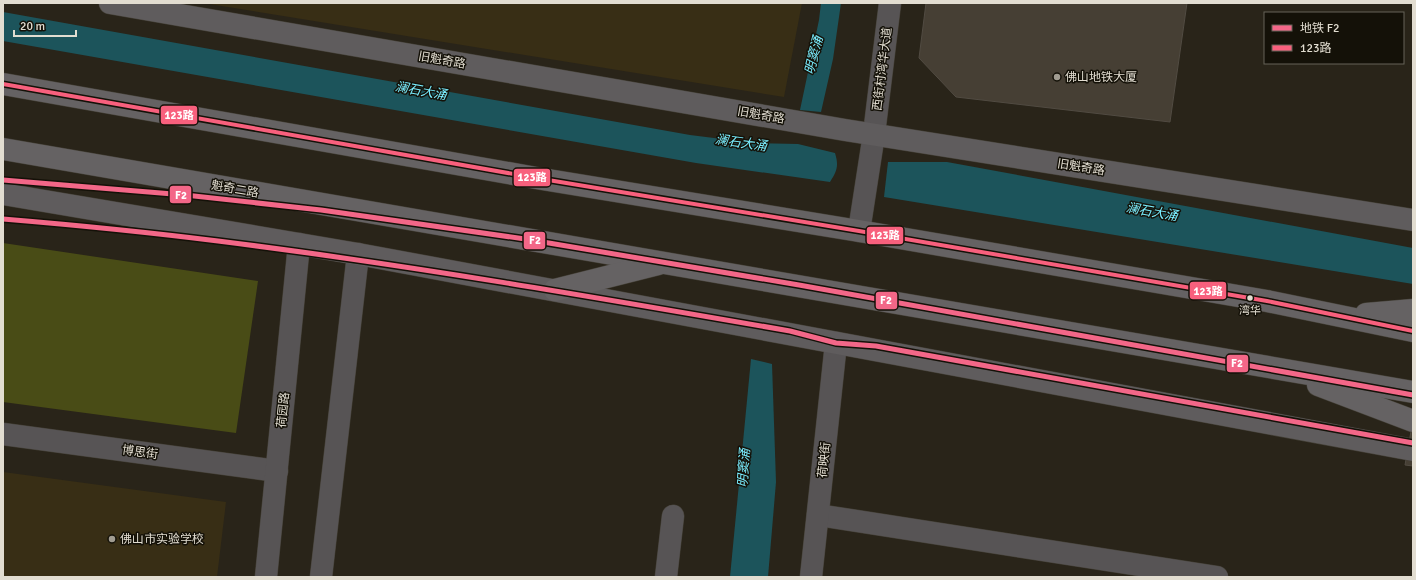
<svg xmlns="http://www.w3.org/2000/svg" width="1416" height="580" font-family="Signika,'Noto Sans SC',sans-serif">
<style>
.built{fill:#382e15}
.green{fill:#494c16}
.water{fill:#1c545b}
.building{fill:#463f34;stroke:#514b42}
.lines{fill:none;stroke-linecap:round;stroke-linejoin:round}
.minor-casing{stroke:#454138;stroke-width:23}
.major-casing{stroke:#454138;stroke-width:23}
.highway-casing{stroke:#454138;stroke-width:23}
.minor{stroke:#575455;stroke-width:22}
.major{stroke:#5f5c5d;stroke-width:22}
.highway{stroke:#656263;stroke-width:22}
.bus-1-casing{stroke:#141108;stroke-width:7}
.bus-1{stroke:#f8607d;stroke-width:4}
.metro-1-casing{stroke:#141108;stroke-width:8}
.metro-1{stroke:#f36788;stroke-width:5}
.poi-dot{fill:#a19c91;stroke:#141108;stroke-width:1.5}
.bus-dot{fill:#e2ddd1;stroke:#141108;stroke-width:1.5}
.labels{text-anchor:middle;stroke-width:3;stroke-linejoin:round;paint-order:stroke}
.bus-label{font-size:11px;fill:#e2ddd1;stroke:#141108}
.street-label{font-size:12px;fill:#e2ddd1;stroke:#141108}
.poi-label{font-size:12px;fill:#e2ddd1;stroke:#141108;text-anchor:start}
.water-label{font-size:13px;font-style:italic;fill:#7aeeff;stroke:#141108}
.line-badge{stroke:#141108;stroke-width:1.5}
.badge-label{font-size:11px;text-anchor:middle;font-weight:bold;fill:#fff}
</style>
<rect width="100%" height="100%" fill="#292419"/>
<g class="built">
<path d="M203,3H802L784,97Z"/>
<path d="M3,472L226,502L217,577H3Z"/>
</g>
<path class="green" d="M3,243L258,281L236,433L3,402Z"/>
<g class="water">
<path d="M821,3H841L833,59L821,112L800,110L819,20Z"/>
<path d="M3,12L690,135L754,143L798,144L835,153C839,166 837,171 830,182L696,163L3,41Z"/>
<path d="M888,162H947L1413,248V284L884,197Z"/>
<path d="M751,359L772,364L776,482L768,577H730Z"/>
</g>
<g class="building">
<path d="M926,3H1187L1170,122L956,97L919,58Z"/>
<path d="M1413,420V466L1405,465Z"/>
</g>
<g class="lines">
<defs>
<g id="minor">
<path d="M859,231L874,134L890,3"/>
<path d="M3,434L277,471"/>
<path d="M818,515L1217,577"/>
<path d="M266,577L299,244"/>
<path d="M321,577L358,254"/>
<path d="M666,577L673,516"/>
<path d="M811,577L836,343"/>
</g>
<g id="major">
<path d="M110,3L845,130L1413,220"/>
<path d="M3,194L358,254L1413,450"/>
</g>
<g id="highway">
<path d="M3,84L542,179L859,231L1267,301L1413,331"/>
<path d="M3,149L1413,392"/>
<path d="M555,290L658,264"/>
<path d="M1366,314L1413,310"/>
<path d="M1318,385L1413,421"/>
</g>
</defs>
<use href="#minor" class="minor-casing"/>
<use href="#major" class="major-casing"/>
<use href="#highway" class="highway-casing"/>
<use href="#minor" class="minor"/>
<use href="#major" class="major"/>
<use href="#highway" class="highway"/>
<defs>
<path id="bus-1" d="M3,84L542,179L859,231L1267,301L1413,331"/>
</defs>
<use href="#bus-1" class="bus-1-casing"/>
<use href="#bus-1" class="bus-1"/>
<defs>
<g id="metro-1">
<path d="M3,180L185,195L321,210L525,239L799,285L1413,395"/>
<path d="M3,219C75,225 146,232 218,241C409,265 600,298 790,331L836,343L876,346L1413,443"/>
</g>
</defs>
<use href="#metro-1" class="metro-1-casing"/>
<use href="#metro-1" class="metro-1"/>
</g>
<g class="poi-dot">
<circle cx="1057" cy="77" r="4"/>
<circle cx="112" cy="539" r="4"/>
</g>
<circle class="bus-dot" cx="1250" cy="298" r="3.5"/>
<g class="labels">
<g class="bus-label">
<text x="1250" y="314">湾华</text>
</g>
<g class="street-label">
<text transform="translate(442 60) rotate(10)" y="4">旧魁奇路</text>
<text transform="translate(882 69) rotate(-83)" y="4">西街村湾华大道</text>
<text transform="translate(761 115) rotate(10)" y="4">旧魁奇路</text>
<text transform="translate(1081 167) rotate(9)" y="4">旧魁奇路</text>
<text transform="translate(235 189) rotate(10)" y="4">魁奇二路</text>
<text transform="translate(283 410) rotate(-84)" y="4">荷园路</text>
<text transform="translate(140 452) rotate(8)" y="4">博思街</text>
<text transform="translate(824 460) rotate(-84)" y="4">荷映街</text>
</g>
<g class="poi-label">
<text x="1065" y="81">佛山地铁大厦</text>
<text x="120" y="543">佛山市实验学校</text>
</g>
<g class="water-label">
<text transform="translate(813 55) rotate(-76)" y="5">明窦涌</text>
<text transform="translate(421 90) rotate(10)" y="5">澜石大涌</text>
<text transform="translate(741 142) rotate(8)" y="5">澜石大涌</text>
<text transform="translate(1152 211) rotate(10)" y="5">澜石大涌</text>
<text transform="translate(743 468) rotate(-86)" y="5">明窦涌</text>
</g>
</g>
<g class="line-badge">
<rect x="160" y="105" width="38" height="20" rx="4" fill="#f8607d"/>
<rect x="513" y="168" width="38" height="19" rx="4" fill="#f8607d"/>
<rect x="169" y="185" width="23" height="19" rx="4" fill="#f36788"/>
<rect x="866" y="226" width="38" height="19" rx="4" fill="#f8607d"/>
<rect x="523" y="231" width="23" height="19" rx="4" fill="#f36788"/>
<rect x="1189" y="281" width="38" height="19" rx="4" fill="#f8607d"/>
<rect x="875" y="291" width="23" height="19" rx="4" fill="#f36788"/>
<rect x="1226" y="354" width="23" height="19" rx="4" fill="#f36788"/>
</g>
<g class="badge-label">
<text x="179" y="119">123路</text>
<text x="532" y="181">123路</text>
<text x="181" y="199">F2</text>
<text x="885" y="239">123路</text>
<text x="535" y="244">F2</text>
<text x="1208" y="295">123路</text>
<text x="886" y="304">F2</text>
<text x="1237" y="367">F2</text>
</g>
<rect width="1416" height="580" fill="none" stroke="#e2ddd1" stroke-width="8"/>
<rect x="1264" y="12" width="140" height="52" fill="#141108" stroke="#666358"/>
<rect x="1272" y="25" width="20" height="6" fill="#f36788" stroke="#666358"/>
<text x="1300" y="32" font-size="12" fill="#e2ddd1">地铁 F2</text>
<rect x="1272" y="45" width="20" height="6" fill="#f8607d" stroke="#666358"/>
<text x="1300" y="52" font-size="12" fill="#e2ddd1">123路</text>
<path d="M14 30v6h62v-6" fill="none" stroke="#e2ddd1" stroke-width="2"/>
<text x="20" y="30" font-size="12" fill="#e2ddd1" stroke="#141108" stroke-width="3" paint-order="stroke">20 m</text>
</svg>
